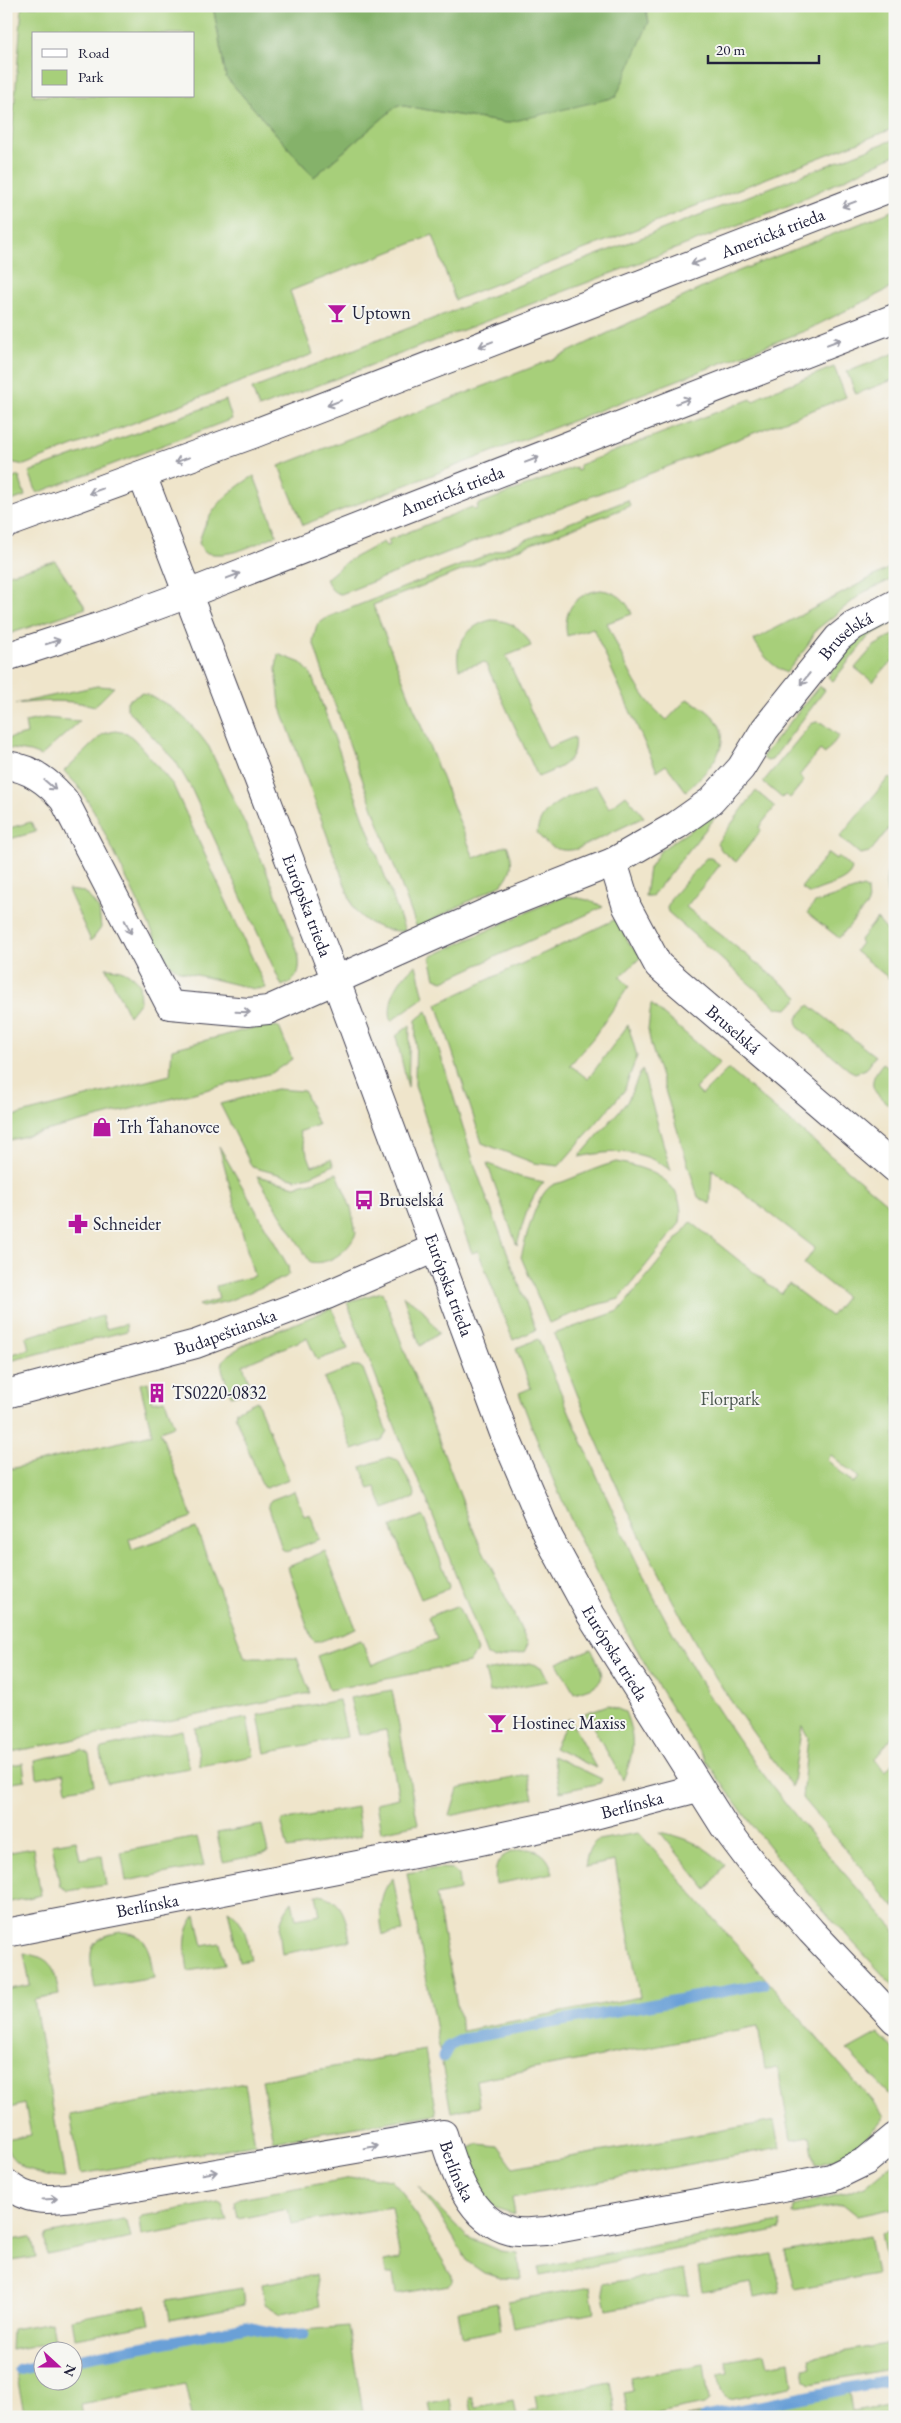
<svg xmlns="http://www.w3.org/2000/svg" width="901" height="2423" font-family="'EB Garamond',serif">
<style>
.green{fill:#a7cf7a;stroke:#64785a;fill-rule:evenodd}
.forest{fill:#85b26a;stroke:#546a52}
.lines{fill:none;stroke-linecap:round;stroke-linejoin:round}
.stream{stroke:#6ba0d7;stroke-width:11}
.minor-casing{stroke:#413f51;stroke-width:30}
.tertiary-casing{stroke:#413f51;stroke-width:30}
.minor{stroke:#fff;stroke-width:28}
.tertiary{stroke:#fff;stroke-width:28}
.oneway{stroke:#9c9ca7}
.labels{text-anchor:middle;stroke-width:4;stroke-linejoin:round;paint-order:stroke}
.street-label{font-size:18px;fill:#22223b;stroke:#f6f6f2}
.poi-label{font-size:18px;fill:#22223b;stroke:#f6f6f2;text-anchor:start}
.park-label{font-size:18px;fill:#4a564e;stroke:#f6f6f2}
</style>
<rect width="100%" height="100%" fill="#f6f6f2"/>
<filter id="ink" filterUnits="userSpaceOnUse"><feTurbulence type="fractalNoise" baseFrequency=".02" numOctaves="2"/><feDisplacementMap in="SourceGraphic" scale="10" xChannelSelector="R" yChannelSelector="G"/><feConvolveMatrix kernelMatrix="1 2 1 2 8 2 1 2 1" color-interpolation-filters="sRGB"/></filter>
<filter id="wash" filterUnits="userSpaceOnUse"><feTurbulence type="fractalNoise" baseFrequency=".0096" numOctaves="4" result="noise"/><feDisplacementMap in="SourceGraphic" scale="20" xChannelSelector="R" yChannelSelector="G"/><feGaussianBlur stdDeviation="1.12" result="paint"/><feColorMatrix in="noise" values="0 0 0 0 0 0 0 0 0 0 0 0 0 0 0 0 0 1.4 0 .05"/><feComposite in="paint" operator="in"/></filter>
<g filter="url(#wash)">
<rect width="100%" height="100%" fill="#efe5cb"/>
<g class="green">
<path d="M22,6H213L226,77L314,177L398,105L506,123L649,22L645,6H895V128L455,300L433,235L290,291L313,354L24,465L6,461V218ZM34,34H194V96H34Z"/>
<path d="M895,139V155L790,205L259,408L252,389Z"/>
<path d="M895,210V286L807,330L303,525L279,466L556,358L731,274Z"/>
<path d="M895,353V379L856,394L847,372Z"/>
<path d="M834,367L846,397L341,594C332,593 330,587 326,579L346,562L383,542L386,546L390,545L388,540L472,507L475,510L478,508L477,505L572,468L576,467L577,471L580,470L579,465L751,399L753,402L762,395Z"/>
<path d="M226,400L232,419L37,493L29,472Z"/>
<path d="M19,476L25,496L6,503V481Z"/>
<path d="M254,476L277,535C255,544 228,560 204,552L199,543C206,512 228,491 254,476Z"/>
<path d="M628,500L630,506L373,605L474,858L507,845C514,861 513,871 502,884L417,928L321,667L313,641L317,625L328,617Z"/>
<path d="M55,561L86,608L6,635V575Z"/>
<path d="M895,565V578L864,592L816,630L806,648L786,673C770,664 763,656 754,640Z"/>
<path d="M601,590C617,592 626,599 632,614L607,623C623,657 636,696 667,720L687,699C744,726 723,758 686,791L666,765L657,771L593,628L567,636C562,610 576,593 601,590Z"/>
<path d="M895,613V622L869,636L833,681L828,677L852,644Z"/>
<path d="M491,620C510,620 524,629 531,646L506,656L548,748L574,737C578,763 557,769 538,777L485,662L459,669C453,645 468,625 491,620Z"/>
<path d="M895,634V660L885,668L873,682L855,668L874,646Z"/>
<path d="M278,654L301,663L311,674L405,931C385,932 364,924 353,907L280,705L276,669Z"/>
<path d="M97,686L114,687L95,706C69,699 42,701 15,704Z"/>
<path d="M819,686L825,690L772,760L767,761L762,757Z"/>
<path d="M142,693C172,703 190,721 209,747C236,806 267,866 289,928C293,940 301,955 299,968C298,978 291,982 282,986L191,788L176,762L127,709V701Z"/>
<path d="M45,718L80,721L41,756L30,752L6,748V739L27,734L25,722Z"/>
<path d="M816,722L822,723L839,736L825,754L820,750L799,776L804,781L790,798L785,795L782,798L763,782L811,724Z"/>
<path d="M115,731L127,733L135,740L173,785L266,988L254,989L180,971L171,965L163,954L94,811L78,786L64,771L103,734Z"/>
<path d="M889,777L895,782V821L870,852L860,854L840,837Z"/>
<path d="M596,785L609,808L626,795L644,817L577,849C559,853 548,847 537,833C540,803 573,796 596,785Z"/>
<path d="M756,791L775,807L759,827L761,830L736,862L722,851L717,843Z"/>
<path d="M722,809L652,896H645L649,868L661,850Z"/>
<path d="M31,822L36,832L6,840V829Z"/>
<path d="M828,853L836,859L838,856L852,869C848,884 821,886 810,894L801,888Z"/>
<path d="M706,858H711L720,865L686,907L799,997L788,1009L777,1008L668,912L667,908L671,898Z"/>
<path d="M895,861V912C886,898 881,873 895,861Z"/>
<path d="M863,887L867,889L868,904L839,938L807,913L815,903Z"/>
<path d="M68,890L85,892L99,909L101,928L91,941Z"/>
<path d="M569,896L592,901L603,907L443,981L435,978L430,957L556,899Z"/>
<path d="M616,919L630,945L642,956L620,977L629,986L593,1038L570,1065L588,1079L628,1025L637,1056L624,1091L559,1166L534,1163L482,1143L437,1004Z"/>
<path d="M877,919L895,940V983L855,951L861,943L859,941Z"/>
<path d="M416,965L424,997L391,1021C387,998 398,979 416,965Z"/>
<path d="M106,968C120,968 130,972 139,984L140,1002L129,1016Z"/>
<path d="M651,1004L720,1063L695,1089L702,1095L728,1069L895,1210V1733L874,1760L886,1771L895,1760V1908L802,1798L808,1737L802,1726L792,1787C762,1745 730,1703 704,1658C646,1555 595,1445 554,1334L619,1311L691,1222L781,1294L789,1284L831,1316L846,1297L804,1264L815,1248L712,1169L710,1204L698,1197L651,1045L648,1030ZM831,1455L859,1478L853,1483L827,1460Z"/>
<path d="M809,1005L875,1056L866,1069L855,1073L849,1070L798,1027L797,1018Z"/>
<path d="M427,1011L476,1169L536,1330L513,1340L478,1251L472,1253L441,1168L415,1085L416,1020Z"/>
<path d="M264,1025L279,1027L292,1059L272,1073L6,1141V1118L170,1075L172,1049Z"/>
<path d="M410,1025L408,1087V1088L396,1036Z"/>
<path d="M883,1063L895,1072V1110C875,1093 863,1087 883,1063Z"/>
<path d="M642,1069L671,1171C643,1148 612,1150 579,1157L627,1102Z"/>
<path d="M276,1089L304,1091L318,1125L299,1132L312,1166L331,1159L334,1165L310,1176L296,1179L252,1167L220,1104Z"/>
<path d="M219,1146L288,1266L289,1274L286,1277L228,1301L202,1307L199,1305L219,1299L216,1286L254,1276Z"/>
<path d="M616,1162C649,1168 687,1181 680,1223L619,1299L596,1305L549,1323L521,1257C526,1239 535,1197 551,1186C555,1183 561,1183 565,1181C583,1174 598,1167 616,1162Z"/>
<path d="M487,1163L520,1177L544,1182C529,1198 522,1225 517,1246Z"/>
<path d="M337,1173L351,1208L356,1233C350,1250 329,1266 310,1262L257,1176L295,1186L312,1182Z"/>
<path d="M382,1292L475,1534L528,1644L524,1652L494,1659L487,1655L423,1490L407,1457L347,1302Z"/>
<path d="M403,1296L421,1307L439,1333L420,1346Z"/>
<path d="M332,1308L348,1349L317,1360L307,1338L243,1365L252,1390L231,1396L222,1369L223,1361L229,1354L246,1344Z"/>
<path d="M102,1316L106,1329L126,1324L127,1331L10,1361L9,1355L29,1349L26,1337Z"/>
<path d="M538,1339C586,1450 631,1562 692,1667C747,1763 821,1849 895,1930V1988C843,1931 789,1876 744,1814C647,1683 575,1546 519,1393L531,1388L516,1348Z"/>
<path d="M355,1366H359L363,1369L387,1432L382,1440L353,1450L324,1378Z"/>
<path d="M148,1382L152,1402L165,1400L174,1426L160,1431L192,1517L129,1539L132,1549L196,1528L245,1658H297L310,1693L6,1753V1470L152,1434L140,1384Z"/>
<path d="M257,1401L289,1479L266,1488L263,1487L235,1416L236,1411Z"/>
<path d="M389,1457L398,1460L415,1494L414,1498L384,1509L375,1487L369,1489L361,1467Z"/>
<path d="M294,1491L304,1516L310,1514L320,1539L287,1552L282,1549L268,1504L271,1500Z"/>
<path d="M421,1516L424,1518L450,1585L449,1588L421,1599L391,1527Z"/>
<path d="M325,1551L356,1628L321,1641H314L311,1638L288,1567Z"/>
<path d="M456,1606L459,1609L477,1651L469,1663L329,1690L317,1656L361,1640L372,1665L437,1639L428,1617Z"/>
<path d="M591,1649C607,1680 608,1683 574,1693L557,1663Z"/>
<path d="M530,1663L541,1667L548,1681L490,1692L485,1671Z"/>
<path d="M392,1690L418,1824L381,1832L376,1803L399,1798L386,1730L359,1735L350,1698Z"/>
<path d="M339,1700L347,1737L265,1753L258,1715Z"/>
<path d="M608,1705L625,1712C636,1739 634,1754 623,1780L585,1713Z"/>
<path d="M247,1718L254,1756L200,1766L195,1728Z"/>
<path d="M569,1718L596,1768L554,1748Z"/>
<path d="M182,1730L189,1768L107,1783L101,1752L102,1748Z"/>
<path d="M82,1750L89,1754L94,1785L67,1790L64,1773L37,1778L35,1760Z"/>
<path d="M553,1756L602,1779L600,1783L560,1792Z"/>
<path d="M23,1763L25,1780L6,1783V1766Z"/>
<path d="M528,1775L533,1798L450,1816L458,1789Z"/>
<path d="M357,1807L361,1836L288,1849L281,1821Z"/>
<path d="M262,1825L268,1853L223,1862L217,1833Z"/>
<path d="M660,1832C688,1838 704,1845 725,1865L707,1890Z"/>
<path d="M639,1833L885,2116C862,2143 852,2157 815,2165L810,2137L791,2140L778,2068L765,2069L758,2026L476,2080L480,2106L451,2112L407,1873L440,1868L452,1869L458,1875L460,1890L436,1895L462,2031L640,1997L615,1861L585,1867C587,1856 588,1846 598,1840Z"/>
<path d="M197,1837L204,1866L126,1881L121,1852Z"/>
<path d="M76,1840L80,1859L102,1855L106,1885L68,1891L60,1886L52,1844Z"/>
<path d="M33,1848L41,1895L6,1903V1853Z"/>
<path d="M527,1849C542,1850 549,1858 553,1873L496,1884C492,1857 505,1852 527,1849Z"/>
<path d="M393,1878L403,1932L383,1935C379,1916 378,1893 393,1878Z"/>
<path d="M316,1895C342,1895 347,1920 350,1941L282,1954C279,1930 277,1921 292,1902L296,1919L320,1915Z"/>
<path d="M228,1910C246,1921 247,1941 251,1960L239,1962Z"/>
<path d="M196,1915L203,1946L220,1943L225,1965L188,1971C185,1950 182,1932 196,1915Z"/>
<path d="M121,1932C151,1933 149,1954 154,1978L95,1988C90,1957 82,1938 121,1932Z"/>
<path d="M24,1953C54,1958 54,1968 59,1995L34,2000L65,2178C43,2178 6,2167 6,2140L31,2135L25,2104L6,2109V2072L9,2071L6,2060V1990L30,1985Z"/>
<path d="M878,2033L893,2049L895,2055L894,2099L847,2050Z"/>
<path d="M425,2050L436,2114L273,2141L262,2080Z"/>
<path d="M245,2083L255,2144L81,2174L70,2115Z"/>
<path d="M775,2121L780,2147L512,2198L515,2214L495,2208L482,2198L464,2163L465,2155L470,2148L478,2144L498,2146L513,2167Z"/>
<path d="M895,2161V2208L858,2216L843,2204L793,2214L794,2206L846,2193L865,2186Z"/>
<path d="M363,2176L391,2180L402,2192L452,2276V2282L449,2285L396,2294L393,2274H386L384,2262L400,2259L391,2207L291,2224L288,2209L238,2219L235,2201L239,2198Z"/>
<path d="M418,2186L467,2237L500,2251L518,2253L521,2279L501,2278L484,2273L468,2262L439,2214Z"/>
<path d="M218,2202L222,2204L227,2221L142,2236L140,2219L143,2216Z"/>
<path d="M123,2219L127,2222L131,2238L47,2255L45,2239L47,2234Z"/>
<path d="M780,2222L781,2229L540,2276L538,2267Z"/>
<path d="M895,2230V2270L888,2271L881,2233Z"/>
<path d="M869,2235L876,2274L794,2289L785,2252Z"/>
<path d="M29,2237L32,2241L36,2257L6,2262V2241Z"/>
<path d="M772,2254L780,2292L754,2297L751,2283L702,2292L698,2268Z"/>
<path d="M684,2270L689,2294L607,2310L602,2284Z"/>
<path d="M315,2275L320,2306L281,2314L265,2304L262,2284Z"/>
<path d="M590,2287L594,2312L513,2328L508,2301Z"/>
<path d="M242,2288L244,2305L170,2320L167,2301Z"/>
<path d="M497,2303L501,2330L462,2337L458,2311Z"/>
<path d="M146,2305L150,2324L75,2338L72,2319Z"/>
<path d="M51,2322L54,2342L11,2350L12,2329Z"/>
<path d="M246,2324L284,2332L348,2326L364,2417H192L185,2384L81,2405L83,2417H25L15,2367L42,2362V2380H72L73,2356Z"/>
<path d="M886,2344L889,2367L884,2370L811,2384L805,2380L803,2368L811,2367L809,2358Z"/>
<path d="M764,2353L767,2365L790,2361L793,2385L790,2387L729,2399C719,2395 720,2384 719,2375L728,2373L726,2360Z"/>
<path d="M704,2364L709,2400L704,2404L639,2417H631L628,2412L624,2393L633,2391L630,2378Z"/>
<path d="M890,2380L895,2381V2417H686L849,2387L853,2412L893,2405Z"/>
<path d="M610,2382L616,2417H529V2411L537,2409L535,2396Z"/>
<path d="M469,2397H473L476,2407L514,2400L517,2417H473Z"/>
<path d="M450,2400L453,2417H432L429,2404Z"/>
</g>
<path class="forest" d="M213,6H645L649,22L616,97L506,123L398,105L314,177L226,77Z"/>
<g class="lines">
<g class="stream">
<path d="M443,2057L449,2046L463,2039L764,1984"/>
<path d="M72,2360L246,2327L285,2335L304,2334"/>
<path d="M19,2370L42,2365"/>
<path d="M705,2417L889,2380L895,2383"/>
</g>
</g>
</g>
<g filter="url(#ink)">
<g class="lines">
<defs>
<g id="minor">
<path id="s1" d="M6,765C30,768 49,782 64,800L170,1005L248,1012L268,1010L497,908L613,862L677,825L711,801L741,768L765,729L838,638L853,626L895,604"/>
<path id="s2" d="M613,862L627,907L658,965L895,1168"/>
<path id="s3" d="M6,1394L196,1344L327,1295L435,1248"/>
<path id="s4" d="M6,1933L471,1843L564,1823L698,1788"/>
<path id="s5" d="M6,2183C30,2205 54,2199 83,2196L443,2134C454,2171 469,2220 511,2231C522,2234 535,2231 546,2231L831,2178L866,2161L895,2137"/>
</g>
<g id="tertiary">
<path id="s6" d="M142,475L336,981L505,1436L549,1538L591,1615L724,1826L752,1863L811,1931L895,2020"/>
<path id="s7" d="M6,524L253,434L895,186"/>
<path id="s8" d="M6,657L98,627L188,594L895,318"/>
</g>
</defs>
<use href="#minor" class="minor-casing"/>
<use href="#tertiary" class="tertiary-casing"/>
<use href="#minor" class="minor"/>
<use href="#tertiary" class="tertiary"/>
</g>
<defs><path id="oneway-shaft" d="M-6 0H5M1.5-3L5.5 0L1.5 3" fill="none" stroke-width="1.6" stroke-linecap="round" stroke-linejoin="round" transform="scale(1.25)"/></defs>
<g class="oneway">
<use href="#oneway-shaft" transform="translate(849 204) rotate(159)"/>
<use href="#oneway-shaft" transform="translate(698 262) rotate(159)"/>
<use href="#oneway-shaft" transform="translate(834 342) rotate(-21)"/>
<use href="#oneway-shaft" transform="translate(486 344) rotate(159)"/>
<use href="#oneway-shaft" transform="translate(683 401) rotate(-21)"/>
<use href="#oneway-shaft" transform="translate(334 403) rotate(159)"/>
<use href="#oneway-shaft" transform="translate(182 460) rotate(160)"/>
<use href="#oneway-shaft" transform="translate(532 460) rotate(-21)"/>
<use href="#oneway-shaft" transform="translate(96 491) rotate(160)"/>
<use href="#oneway-shaft" transform="translate(233 576) rotate(-21)"/>
<use href="#oneway-shaft" transform="translate(53 642) rotate(-18)"/>
<use href="#oneway-shaft" transform="translate(805 679) rotate(129)"/>
<use href="#oneway-shaft" transform="translate(50 785) rotate(41)"/>
<use href="#oneway-shaft" transform="translate(128 927) rotate(64)"/>
<use href="#oneway-shaft" transform="translate(243 1012) rotate(2)"/>
<use href="#oneway-shaft" transform="translate(371 2147) rotate(-10)"/>
<use href="#oneway-shaft" transform="translate(210 2173) rotate(-10)"/>
<use href="#oneway-shaft" transform="translate(50 2199) rotate(-3)"/>
</g>
</g>
<defs>
<symbol id="bar-bare" viewBox="-9 -9 18 18"><path d="M-6-5H6L.8 .8V4.5H3.5V6h-7V4.5H-.8V.8Z" fill="#b5179e" stroke="#f6f6f2" stroke-width="2.5" paint-order="stroke"/></symbol>
<symbol id="shop-bare" viewBox="-9 -9 18 18"><path d="M-5-2.5h2.3a2.7 3.5 0 0 1 5.4 0H5L5.5 6h-11ZM-1.5-2.5h3a1.5 2.3 0 0 0-3 0Z" fill="#b5179e" stroke="#f6f6f2" stroke-width="2.5" paint-order="stroke"/></symbol>
<symbol id="bus-bare" viewBox="-9 -9 18 18"><path d="M-5-6H5V4H4V6H2V4H-2V6H-4V4H-5ZM-3.5-4V0h7V-4ZM-3.5 1.2v1.5H-2V1.2ZM2 1.2v1.5H3.5V1.2Z" fill="#b5179e" stroke="#f6f6f2" stroke-width="2.5" paint-order="stroke"/></symbol>
<symbol id="pharmacy-bare" viewBox="-9 -9 18 18"><path d="M-2-6h4v4h4v4h-4v4h-4v-4h-4v-4h4Z" fill="#b5179e" stroke="#f6f6f2" stroke-width="2.5" paint-order="stroke"/></symbol>
<symbol id="building-bare" viewBox="-9 -9 18 18"><path d="M-4-6H4V6H1V3H-1V6H-4ZM-2.5-4.3h1.7v1.8h-1.7ZM.8-4.3h1.7v1.8H.8ZM-2.5-1h1.7V.8h-1.7ZM.8-1h1.7V.8H.8Z" fill="#b5179e" stroke="#f6f6f2" stroke-width="2.5" paint-order="stroke"/></symbol>
</defs>
<g fill-rule="evenodd">
<use href="#bar-bare" x="323" y="299" width="28" height="28"/>
<use href="#shop-bare" x="88" y="1113" width="28" height="28"/>
<use href="#bus-bare" x="350" y="1186" width="28" height="28"/>
<use href="#pharmacy-bare" x="64" y="1210" width="28" height="28"/>
<use href="#building-bare" x="143" y="1379" width="28" height="28"/>
<use href="#bar-bare" x="483" y="1709" width="28" height="28"/>
</g>
<g class="labels">
<g class="street-label">
<text dy="6" stroke="none"><textPath href="#s7" startOffset="820">Americká trieda</textPath></text>
<text dy="6" stroke="none"><textPath href="#s8" startOffset="476">Americká trieda</textPath></text>
<text dy="6" stroke="none"><textPath href="#s1" startOffset="1104">Bruselská</textPath></text>
<text dy="6" stroke="none"><textPath href="#s6" startOffset="461">Európska trieda</textPath></text>
<text dy="6" stroke="none"><textPath href="#s2" startOffset="212">Bruselská</textPath></text>
<text dy="6" stroke="none"><textPath href="#s6" startOffset="866">Európska trieda</textPath></text>
<text dy="6" stroke="none"><textPath href="#s3" startOffset="228">Budapeštianska</textPath></text>
<text dy="6" stroke="none"><textPath href="#s6" startOffset="1271">Európska trieda</textPath></text>
<text dy="6" stroke="none"><textPath href="#s4" startOffset="639">Berlínska</textPath></text>
<text dy="6" stroke="none"><textPath href="#s4" startOffset="144">Berlínska</textPath></text>
<text dy="6" stroke="none"><textPath href="#s5" startOffset="486">Berlínska</textPath></text>
</g>
<g class="poi-label">
<text x="352" y="319">Uptown</text>
<text x="117" y="1133">Trh Ťahanovce</text>
<text x="379" y="1206">Bruselská</text>
<text x="93" y="1230">Schneider</text>
<text x="172" y="1399">TS0220-0832</text>
<text x="512" y="1729">Hostinec Maxiss</text>
</g>
<g class="park-label">
<text x="730" y="1405">Florpark</text>
</g>
</g>
<rect width="901" height="2423" fill="none" stroke="#f6f6f2" stroke-width="25"/>
<rect x="32" y="32" width="162" height="65" fill="#f6f6f2" stroke="#a1a1a9"/>
<rect x="42" y="49" width="25" height="8" fill="#ffffff" stroke="#a1a1a9"/>
<text x="78" y="58" font-size="15" fill="#22223b">Road</text>
<rect x="42" y="70" width="25" height="15" fill="#a7cf7a" stroke="#a1a1a9"/>
<text x="78" y="82" font-size="15" fill="#22223b">Park</text>
<g transform="translate(58 2366) rotate(111)"><circle r="24" fill="#f6f6f2" stroke="#a1a1a9"/>
<path d="M0-4L9 19L0 12L-9 19Z" fill="#b5179e"/>
<text y="-8" font-size="14" font-weight="bold" text-anchor="middle" fill="#22223b">N</text>
</g>
<path d="M708 55v8h111v-8" fill="none" stroke="#22223b" stroke-width="2.5"/>
<text x="716" y="55" font-size="15" fill="#22223b" stroke="#f6f6f2" stroke-width="4" paint-order="stroke">20 m</text>
</svg>
